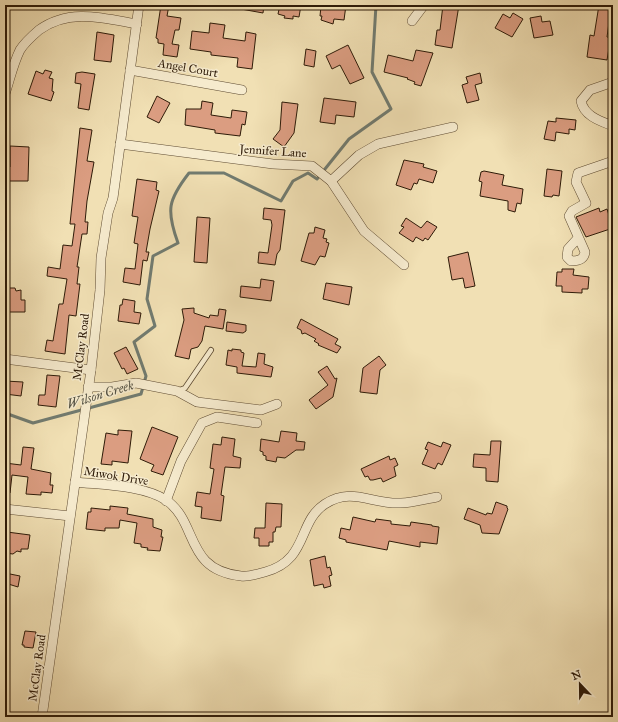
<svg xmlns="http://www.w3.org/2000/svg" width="618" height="722" font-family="'IM FELL Great Primer',serif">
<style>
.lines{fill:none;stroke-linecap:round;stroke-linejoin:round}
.stream{stroke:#717b70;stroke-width:3}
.building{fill:#db9d81;stroke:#2e1b08}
.service-casing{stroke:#5f4c33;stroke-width:6}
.minor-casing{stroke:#5f4c33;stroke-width:10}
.path{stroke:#2e1b08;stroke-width:1.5;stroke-dasharray:1 2;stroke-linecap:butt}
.service{stroke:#f6ebce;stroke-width:4.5}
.minor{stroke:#f6ebce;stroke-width:9}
.labels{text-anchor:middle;stroke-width:3;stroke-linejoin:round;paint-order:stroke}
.street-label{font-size:12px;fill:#2e1b08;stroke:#f6ebce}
.water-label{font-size:13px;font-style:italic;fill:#555345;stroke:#f6ebce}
</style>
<rect width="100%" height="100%" fill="#f1e0b4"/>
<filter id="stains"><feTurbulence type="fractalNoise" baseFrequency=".005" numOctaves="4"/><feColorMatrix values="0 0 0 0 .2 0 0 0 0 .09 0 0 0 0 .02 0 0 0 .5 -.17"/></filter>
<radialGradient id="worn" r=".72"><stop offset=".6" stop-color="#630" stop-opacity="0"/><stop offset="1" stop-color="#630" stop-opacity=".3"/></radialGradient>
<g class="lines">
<path class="stream" d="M5,413L33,423L141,394L146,376L134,342L155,326L147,299L153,256L178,243C166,210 168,200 189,173H224L281,201L293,181L308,173L317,179L349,139L391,109L372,72L376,5"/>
</g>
<g class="building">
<path d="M161,5H169L167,16L181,18L179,30H175L172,44L179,45L177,57L163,55L164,44L158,43V39L156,38Z"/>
<path d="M241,5H264L263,13L241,9Z"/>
<path d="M280,5H301L299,17L293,16V19L284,18L285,16L278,14Z"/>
<path d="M323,5H346L344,20L334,19L333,24L321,20L322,16H320L321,6Z"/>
<path d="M443,5H459L452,48L435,45L437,30H440Z"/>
<path d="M599,5H613V16L610,15L607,37L613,38V49L609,48L607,60L587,57L590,35L594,36Z"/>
<path d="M513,13L523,19L512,37L495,28L503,14L510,18Z"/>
<path d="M541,16L542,22L550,21L553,35L534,38L530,18Z"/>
<path d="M210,23L225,25L223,38L245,41L246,32L256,34L252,69L237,67L238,58L211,55V52L190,49L192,31L209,33Z"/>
<path d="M97,32L114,35L111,62L94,60Z"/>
<path d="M348,45L364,78L350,84L340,65L332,69L326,56Z"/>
<path d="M306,49L316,51L314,67L304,65Z"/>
<path d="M416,50L433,53L421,86L414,84L415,82L407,79L408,78L384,72L388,55L413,61Z"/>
<path d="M45,70L52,72L49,78L53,79L52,91L54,92L51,101L28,94L36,71L43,74Z"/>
<path d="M82,72L95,74L89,110L78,108L81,84L75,83L76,73Z"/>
<path d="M480,73L482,83L475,85L479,100L467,103L462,85L468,83L466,77Z"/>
<path d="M157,96L170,103L159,123L147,117Z"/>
<path d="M324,98L356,102L354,117L336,115L335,124L320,122Z"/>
<path d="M202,101L213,103L211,115L231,118L232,110L247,112L245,125L242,124L240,136L215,133V130L185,125L186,109H201Z"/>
<path d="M282,102L298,104L294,133L284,147L273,139L280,130Z"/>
<path d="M556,118L576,120L575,130L569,129V134L556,132L555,141L544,139L548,121L556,122Z"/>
<path d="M80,128L92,130L87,161L94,162L87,201L85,222H88L87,234H82L77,267H79L77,284H80L76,316L69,315L65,354L45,351L47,340L53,341L59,304H63L67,279L47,276L48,267L60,269L63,245L72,246L75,224H70Z"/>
<path d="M10,146L29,147L28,181H6V167H10Z"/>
<path d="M404,160L424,164L423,167L437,171L433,183L419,179L417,184L414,183L411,190L396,185Z"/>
<path d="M547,169L562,171L559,196L553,195L552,197L544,196Z"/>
<path d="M484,171L504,175L502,185L523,189L521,204L517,203L515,212L508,210V201L480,196L482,182L479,181L481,172Z"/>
<path d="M137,179L157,182L156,190L159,191L150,229L146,252H149L147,261L143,260L140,285L123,282L125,268L135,269L138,244L134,243L138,217L132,216Z"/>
<path d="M264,208L285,210L280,250L277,254L275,265L258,263L259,252L268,253L272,225L271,220L263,219Z"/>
<path d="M599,208L600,212L607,209L613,228L586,237L576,217Z"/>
<path d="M197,217L210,218L207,263L194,262Z"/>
<path d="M406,218L421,228L427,221L437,227L428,240L425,238L423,241L416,237L413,242L399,233L404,227L401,226Z"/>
<path d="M315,227L325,230L323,238L327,239L326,242L329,243L325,257L320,256L315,265L301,261L309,233H314Z"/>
<path d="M468,252L475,286L465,288L463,278L452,280L448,257Z"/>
<path d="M562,269H574L573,275L589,277L588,289H582V293L562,292V286H556L557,272H562Z"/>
<path d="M261,279L274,281L271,301L240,297L241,286L260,288Z"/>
<path d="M326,283L352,287L349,305L323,299Z"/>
<path d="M6,288H15L16,291L21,290V300H25V312H5V304H7Z"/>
<path d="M123,299L135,301L134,312L141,313L139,324L118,321L120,305H122Z"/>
<path d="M194,308V313L209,318L210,315L218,316L219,309L226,310L223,329L205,326L202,341L198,347L191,349L189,359L175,356L184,320L182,309Z"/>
<path d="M301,319L338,339L335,344L341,347L337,353L318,345L319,344L314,341L316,339L305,333L302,334L301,330L297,328Z"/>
<path d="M227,322L246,325V331L243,333L226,331Z"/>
<path d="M126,347L138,369L127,374L124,368L122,369L114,353Z"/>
<path d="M232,349L241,350V352L244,353L242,366L256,367L258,353L265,354L264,364L273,367L271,377L237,373V367L226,365L228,350L232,351Z"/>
<path d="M379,356L386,365L380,370L377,394L360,392L363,368Z"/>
<path d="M327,366L335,379L337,378L333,397L316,409L309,400L328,385L318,372Z"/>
<path d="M47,375L60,376L56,407L38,405L39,395H45Z"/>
<path d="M5,381L23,382L21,396L5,394Z"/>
<path d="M152,427L178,437L163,475L151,471L154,465L140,459Z"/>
<path d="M118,430L132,431L128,463L112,461V465L101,464L106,433L118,435Z"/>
<path d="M281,431L297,433L296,441L305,442L304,450H296L285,458L277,457L276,462L266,460V456L263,455V452L260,451L261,439L279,442Z"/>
<path d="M222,437L235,439L233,456L241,458L240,468L225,467L221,495L224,496L221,521L201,518L202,507L195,506L197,492L210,494L214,469L210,468L213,444L221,445Z"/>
<path d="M491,441H501L498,482L486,481V468L473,467L474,454L490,455Z"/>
<path d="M428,442L441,447L443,442L451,445L442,465L438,463L435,469L422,464L428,450L425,449Z"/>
<path d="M23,447L34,448L31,469L51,473L50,485H53L52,493L41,492V495L26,494L28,477L12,475L10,493H5V463L21,465Z"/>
<path d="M389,456L390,460L395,458L398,465L394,467L396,476L383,482L381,478L373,480H370L368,476L365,477L361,469Z"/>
<path d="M496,502L507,506V508L508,509L499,534L482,533L480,525L464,519L468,508L486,515L487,513L492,514Z"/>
<path d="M266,503L282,504L281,527H276L275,532H273V542H269V546H259V538H254L255,528H265Z"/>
<path d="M110,506L128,508L127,514L153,519V527L162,530L161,537H163L160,551L147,550L148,548L141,547V544L134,543L137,523L120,520L119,528H105V531L86,529L88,512H91V508L110,510Z"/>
<path d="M353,517L375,522L376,519L391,521V524L410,526L411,522L432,525V526L439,527L437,544L420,542V547L389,541L387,550L346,542V540L339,538L341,528L350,530Z"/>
<path d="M7,532L30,535L28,549H21V552L17,551L13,554L5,553V535Z"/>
<path d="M325,556L327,568L330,567L332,575L329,576L331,586L324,588L323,584L314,586L310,560Z"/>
<path d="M5,573L20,576L18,587L5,583Z"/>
<path d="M25,631L36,632L33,648L24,647V645H22Z"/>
</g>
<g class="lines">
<defs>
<path id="service" d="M177,391L185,388L211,350"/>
<g id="minor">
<path d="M412,21L424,5"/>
<path d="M130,70L242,90"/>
<path d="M613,82L590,90L581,101C584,116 600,121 613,126"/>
<path d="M5,94C10,79 13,64 20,50C25,42 32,36 39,30C69,8 103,18 137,24"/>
<path d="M120,144L273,164L312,166L331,181L359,155L378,144L453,127"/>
<path d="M331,181L364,231L404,265"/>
<path d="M578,238L568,249L567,257L571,261C578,261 584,260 585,252L569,216L572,211L586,203L576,182L578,173L613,161"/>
<path d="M5,359L91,370"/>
<path d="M88,387H112L136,383L177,391L197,402L261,410L277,404"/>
<path d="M75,482C102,485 143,485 166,500C199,523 184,570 241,576C249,577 257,574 265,572C309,560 297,522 325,504C352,486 373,505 401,503C413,503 425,499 437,497"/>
<path d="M166,501L181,461L202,423L217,417L257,423"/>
<path d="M5,509L70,516"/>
<path d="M42,717L91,370L100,290L101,258L108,213L113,198L139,5"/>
</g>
</defs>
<use href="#service" class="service-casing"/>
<use href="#minor" class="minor-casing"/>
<path class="path" d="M611,485L613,483"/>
<use href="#service" class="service"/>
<use href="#minor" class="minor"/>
</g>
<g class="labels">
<g class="street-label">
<text transform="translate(188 68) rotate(10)" y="4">Angel Court</text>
<text transform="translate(273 151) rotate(4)" y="4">Jennifer Lane</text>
<text transform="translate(81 347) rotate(-83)" y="4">McClay Road</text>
<text transform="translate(116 476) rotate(9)" y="4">Miwok Drive</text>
<text transform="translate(37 668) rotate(-82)" y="4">McClay Road</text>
</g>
<g class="water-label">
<text transform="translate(100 394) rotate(-17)" y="5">Wilson Creek</text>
</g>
</g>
<rect width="618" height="722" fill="none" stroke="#f1e0b4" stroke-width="20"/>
<rect x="6" y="6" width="606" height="710" fill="none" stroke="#2e1b08" stroke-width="2"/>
<rect x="10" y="10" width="598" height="702" fill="none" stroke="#2e1b08"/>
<g transform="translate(580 684) rotate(338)" stroke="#f6ebce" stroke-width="3" paint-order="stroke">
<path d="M0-3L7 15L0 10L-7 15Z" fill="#2e1b08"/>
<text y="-6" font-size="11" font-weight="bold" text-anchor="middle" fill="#2e1b08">N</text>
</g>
<rect width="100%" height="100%" filter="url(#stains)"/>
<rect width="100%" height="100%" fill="url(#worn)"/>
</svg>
